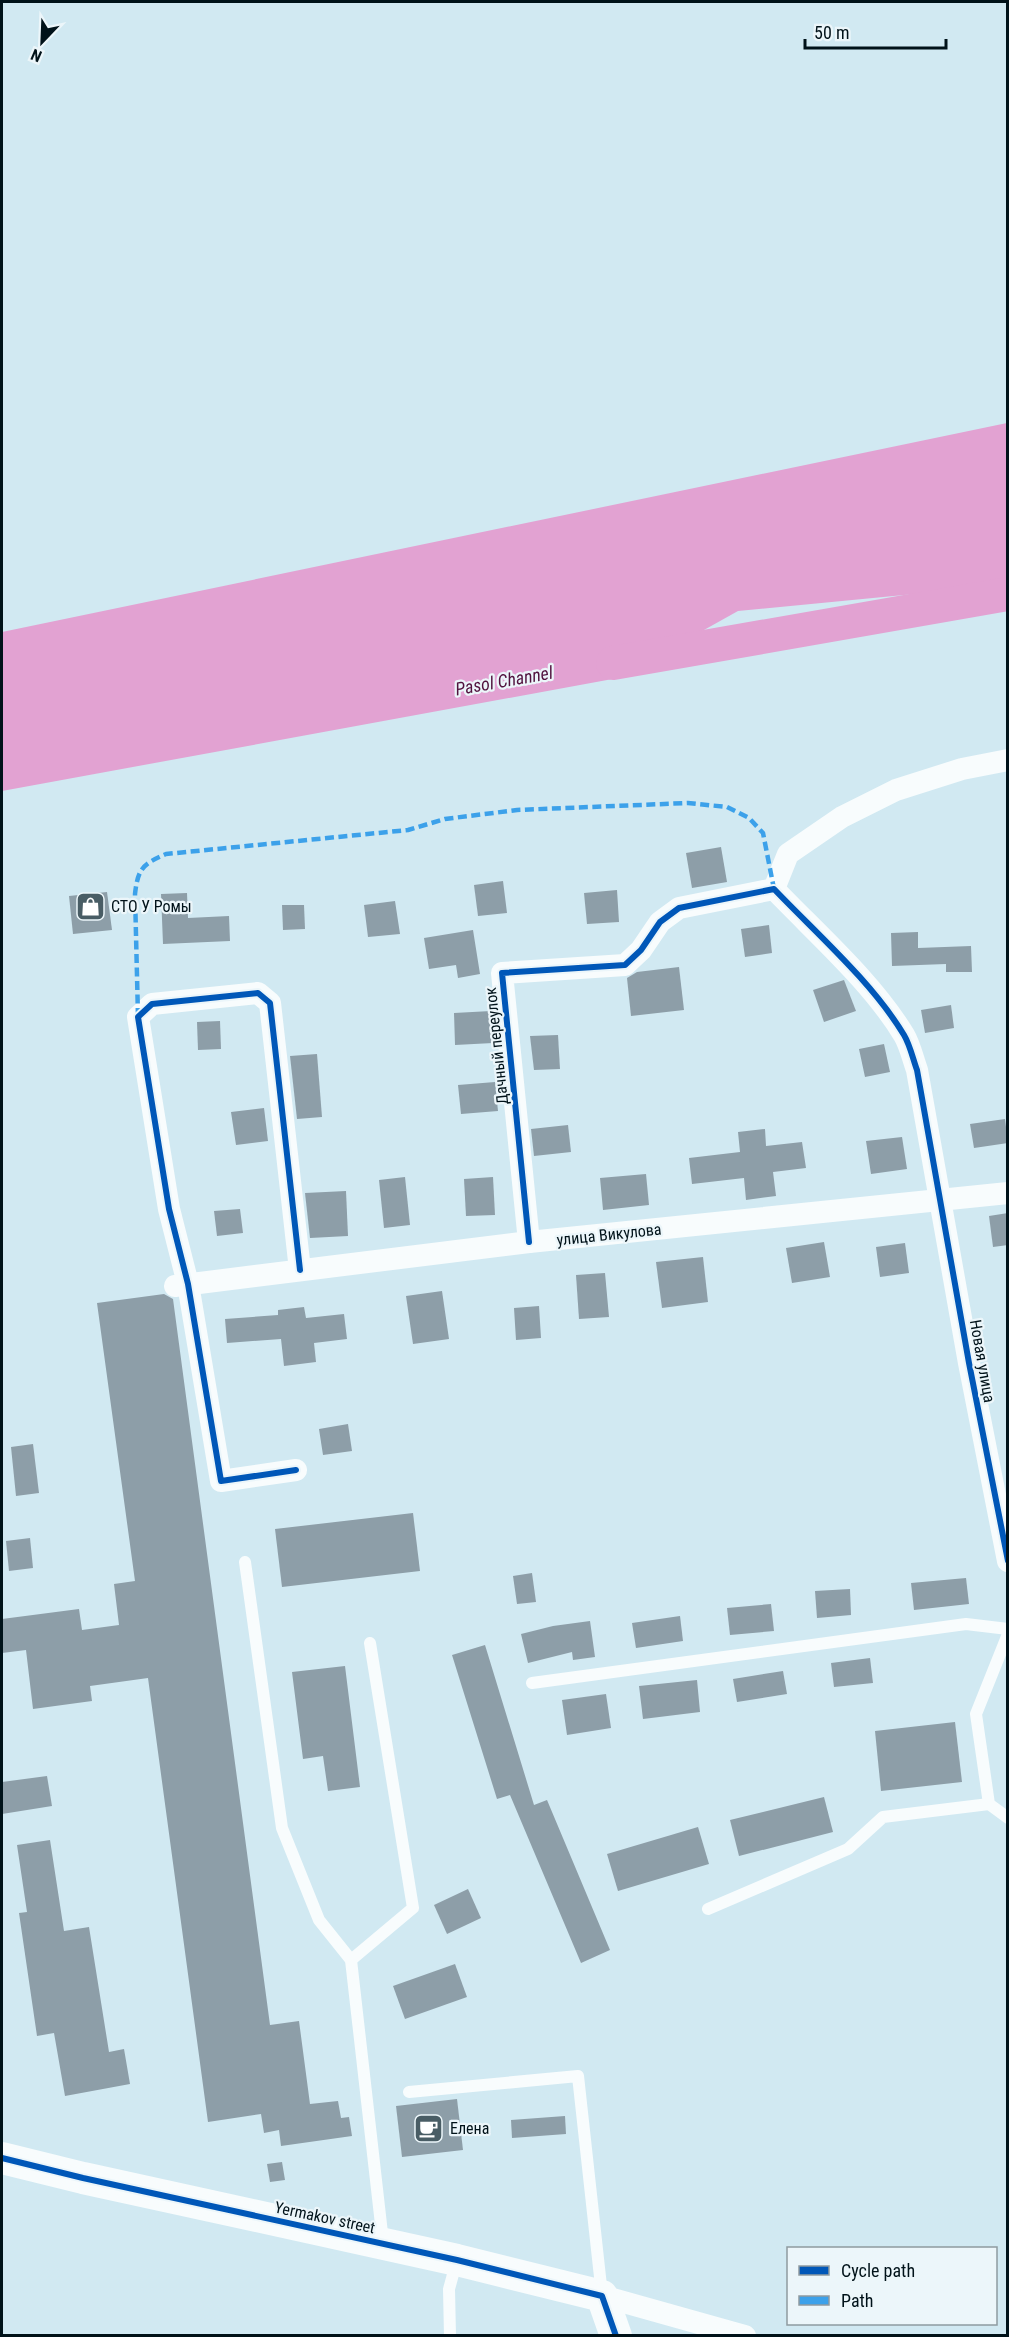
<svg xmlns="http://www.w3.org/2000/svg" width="1009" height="2337" font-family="'Roboto Condensed',sans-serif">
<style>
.water{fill:#e2a2d2}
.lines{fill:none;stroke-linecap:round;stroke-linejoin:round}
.river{stroke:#e2a2d2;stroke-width:34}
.building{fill:#8d9ea8}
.lane{stroke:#f8fcfd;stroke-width:12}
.street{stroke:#f8fcfd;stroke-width:22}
.secondary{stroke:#f8fcfd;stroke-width:32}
.quiet{stroke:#3ca1ea;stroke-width:4.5;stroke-dasharray:9 4.5;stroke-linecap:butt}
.cycleway-casing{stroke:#ecf6fa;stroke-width:10}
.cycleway{stroke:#0057b8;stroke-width:6}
.labels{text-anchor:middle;stroke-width:4.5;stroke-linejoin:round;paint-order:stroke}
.poi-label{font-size:16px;fill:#001219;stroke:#ecf6fa;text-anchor:start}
.street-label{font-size:16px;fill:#001219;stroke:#ecf6fa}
.water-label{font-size:18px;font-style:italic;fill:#51123e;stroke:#ecf6fa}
</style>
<rect width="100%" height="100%" fill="#d1e9f2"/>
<path class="water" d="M1007,423V585L738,611L618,678L2,791V632Z"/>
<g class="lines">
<path class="river" d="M613,663L1008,594"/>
</g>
<g class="building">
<path d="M721,847L727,882L692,888L686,853Z"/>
<path d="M503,881L507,913L478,916L474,885Z"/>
<path d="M617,890L619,922L587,924L584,893Z"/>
<path d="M107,892L112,930L73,934L69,896Z"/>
<path d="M187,893L188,918L229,916L230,941L163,944L161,894Z"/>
<path d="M395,901L400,934L368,937L364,905Z"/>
<path d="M282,905H304L305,929L283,930Z"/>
<path d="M769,925L772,953L745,957L741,929Z"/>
<path d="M473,930L480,974L458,978L456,965L429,969L424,938Z"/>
<path d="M918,932V948L971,946L972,972H946V964L892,966L891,933Z"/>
<path d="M679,967L684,1010L631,1016L627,978L637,972Z"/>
<path d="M844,980L856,1011L824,1022L813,990Z"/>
<path d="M951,1005L954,1028L925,1033L921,1010Z"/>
<path d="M491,1011L493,1043L455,1045L454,1013Z"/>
<path d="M220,1021L221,1049L198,1050L197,1022Z"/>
<path d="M558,1035L560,1069L534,1070L530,1036Z"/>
<path d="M884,1044L890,1072L865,1077L859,1049Z"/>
<path d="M317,1054L322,1117L297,1119L290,1056Z"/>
<path d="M495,1082L498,1111L461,1114L458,1085Z"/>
<path d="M264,1108L268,1141L236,1145L231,1112Z"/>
<path d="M1005,1119L1008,1143L974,1148L970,1124Z"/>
<path d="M568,1125L571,1152L534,1156L531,1129Z"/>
<path d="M765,1129L766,1146L802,1142L806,1168L773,1172L776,1196L746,1200L744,1178L692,1184L689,1158L740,1152L738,1132Z"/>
<path d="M902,1137L907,1169L871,1174L866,1141Z"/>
<path d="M646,1174L649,1205L603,1210L600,1178Z"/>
<path d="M405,1177L410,1225L384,1228L379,1180Z"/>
<path d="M493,1177L495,1215L466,1216L464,1179Z"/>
<path d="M346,1191L348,1236L310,1238L305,1193Z"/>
<path d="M240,1209L243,1233L217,1236L214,1211Z"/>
<path d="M1008,1213V1245L993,1247L989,1216Z"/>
<path d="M824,1242L830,1277L792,1283L786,1248Z"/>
<path d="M905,1243L909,1273L880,1277L876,1247Z"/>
<path d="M703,1257L708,1302L662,1308L656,1262Z"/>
<path d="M605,1273L609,1317L579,1319L576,1275Z"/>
<path d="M442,1291L449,1339L413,1344L406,1296Z"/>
<path d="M164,1294L173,1299L270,2025L299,2021L310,2104L338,2101L341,2118L349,2117L352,2136L281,2146L279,2130L264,2133L261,2114L208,2122L148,1678L90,1686L92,1701L33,1709L26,1650L2,1653V1619L79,1609L82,1630L119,1625L114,1584L135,1581L97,1303Z"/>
<path d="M539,1306L541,1338L516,1340L514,1308Z"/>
<path d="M304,1307L306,1318L344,1314L347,1339L314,1343L316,1362L284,1366L281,1339L227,1343L225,1319L278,1315V1310Z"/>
<path d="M348,1424L352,1451L323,1455L319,1429Z"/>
<path d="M33,1444L39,1493L16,1496L11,1447Z"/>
<path d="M413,1513L420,1571L282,1587L275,1529Z"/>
<path d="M30,1538L33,1568L9,1571L6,1541Z"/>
<path d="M532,1573L536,1602L517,1604L513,1576Z"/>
<path d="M966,1578L969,1604L914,1610L911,1583Z"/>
<path d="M850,1589L851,1615L817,1618L815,1591Z"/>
<path d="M771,1604L774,1631L730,1635L727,1608Z"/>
<path d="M680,1616L683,1641L636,1648L632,1623Z"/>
<path d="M590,1621L595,1657L573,1660L572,1652L528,1663L521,1634L553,1626Z"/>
<path d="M485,1645L534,1805L547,1800L610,1950L581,1963L510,1795L497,1799L452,1655Z"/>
<path d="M870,1658L873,1683L834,1687L831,1663Z"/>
<path d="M345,1666L360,1787L328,1791L323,1756L303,1759L292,1672Z"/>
<path d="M783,1671L787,1694L737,1702L733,1679Z"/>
<path d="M697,1680L700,1712L643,1719L639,1686Z"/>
<path d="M606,1694L611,1728L567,1735L562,1700Z"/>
<path d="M955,1722L962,1782L881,1791L875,1731Z"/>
<path d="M47,1776L52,1806L2,1814V1782Z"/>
<path d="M824,1797L833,1832L739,1856L730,1820Z"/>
<path d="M698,1827L709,1864L618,1891L607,1854Z"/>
<path d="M50,1840L64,1931L89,1927L109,2052L124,2049L130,2084L65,2096L54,2033L37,2036L19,1913L27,1912L17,1845Z"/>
<path d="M468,1889L481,1918L447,1934L434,1905Z"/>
<path d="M455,1964L467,1997L405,2019L393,1986Z"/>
<path d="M457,2099L463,2150L402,2157L396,2106Z"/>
<path d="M565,2116L566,2134L512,2138L511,2120Z"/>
<path d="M282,2162L285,2180L270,2182L267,2164Z"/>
</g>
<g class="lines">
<g class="lane">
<path d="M245,1562L282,1828L319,1920L351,1960L383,2242"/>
<path d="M1008,1634L976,1714L989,1804L1008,1818"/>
<path d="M532,1683L966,1624L1008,1629"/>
<path d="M708,1909L848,1849L883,1817L989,1804"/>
<path d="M351,1960L413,1908L370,1643"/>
<path d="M409,2092L578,2076L602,2295"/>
<path d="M450,2336L449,2289L457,2260"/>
</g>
<g class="street">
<path d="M774,889L788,854L842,817L896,790L962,769L1008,760"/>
<path d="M529,1242L502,973L625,965L641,950L660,922L679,908L774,889C817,934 872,982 904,1035C910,1045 913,1059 917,1070L969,1363L1008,1561"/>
<path d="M175,1286L529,1242L1008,1193"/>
<path d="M296,1470L221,1481L188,1284L169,1209L138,1017L152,1004L258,993L270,1003L300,1270"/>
<path d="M602,2296L745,2336"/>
</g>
<path class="secondary" d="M2,2158L83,2178L457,2260L602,2296L616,2336"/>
<path class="quiet" d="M138,1017L135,894C138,868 143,864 166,854L408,830L445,819L517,810L688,803L727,807L749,818L763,833L774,889"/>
<defs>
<g id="cycleway">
<path d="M529,1242L502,973L625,965L641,950L660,922L679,908L774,889C817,934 872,982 904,1035C910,1045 913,1059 917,1070L969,1363L1008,1561"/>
<path d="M296,1470L221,1481L188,1284L169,1209L138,1017L152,1004L258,993L270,1003L300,1270"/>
<path d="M2,2158L83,2178L457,2260L602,2296L616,2336"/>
</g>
</defs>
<use href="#cycleway" class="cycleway-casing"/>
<use href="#cycleway" class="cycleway"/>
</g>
<defs>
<symbol id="shop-square" viewBox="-11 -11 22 22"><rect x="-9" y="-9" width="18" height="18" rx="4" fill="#495d65" stroke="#ecf6fa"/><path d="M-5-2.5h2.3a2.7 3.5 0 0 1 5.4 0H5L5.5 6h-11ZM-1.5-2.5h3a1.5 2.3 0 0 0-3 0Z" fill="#fff"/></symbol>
<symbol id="cafe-square" viewBox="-11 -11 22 22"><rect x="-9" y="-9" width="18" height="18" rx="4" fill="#495d65" stroke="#ecf6fa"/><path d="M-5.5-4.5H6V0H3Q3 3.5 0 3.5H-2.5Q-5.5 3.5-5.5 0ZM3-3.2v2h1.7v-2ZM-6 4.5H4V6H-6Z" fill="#fff"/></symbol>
</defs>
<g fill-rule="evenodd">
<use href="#shop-square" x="74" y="890" width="33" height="33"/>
<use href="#cafe-square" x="412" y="2112" width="33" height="33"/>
</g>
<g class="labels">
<g class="poi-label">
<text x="111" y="912">СТО У Ромы</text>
<text x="450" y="2134">Елена</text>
</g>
<g class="street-label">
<text transform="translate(496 1046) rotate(-96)" y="6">Дачный переулок</text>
<text transform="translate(609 1234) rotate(-6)" y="6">улица Викулова</text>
<text transform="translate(983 1361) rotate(80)" y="6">Новая улица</text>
<text transform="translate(325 2217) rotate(12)" y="6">Yermakov street</text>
</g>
<g class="water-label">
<text transform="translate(504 681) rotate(-10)" y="6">Pasol Channel</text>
</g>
</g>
<rect width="1009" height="2337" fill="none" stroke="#001219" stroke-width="6"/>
<rect x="787" y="2247" width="210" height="78" fill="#ecf6fa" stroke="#8e9ba0" stroke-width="1.5"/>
<rect x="799" y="2266" width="30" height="9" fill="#0057b8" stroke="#8e9ba0" stroke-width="1.5"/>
<text x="841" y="2277" font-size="18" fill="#001219">Cycle path</text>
<rect x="799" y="2296" width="30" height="9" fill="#3ca1ea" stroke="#8e9ba0" stroke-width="1.5"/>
<text x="841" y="2307" font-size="18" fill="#001219">Path</text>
<g transform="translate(42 42) rotate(203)" stroke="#ecf6fa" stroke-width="4.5" paint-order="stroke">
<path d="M0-4.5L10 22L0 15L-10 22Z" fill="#001219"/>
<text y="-9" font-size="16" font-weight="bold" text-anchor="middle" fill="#001219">N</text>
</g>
<path d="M805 39v9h141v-9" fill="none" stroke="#001219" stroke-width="3"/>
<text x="814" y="39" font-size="18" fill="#001219" stroke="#ecf6fa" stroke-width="4.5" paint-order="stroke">50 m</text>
</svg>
